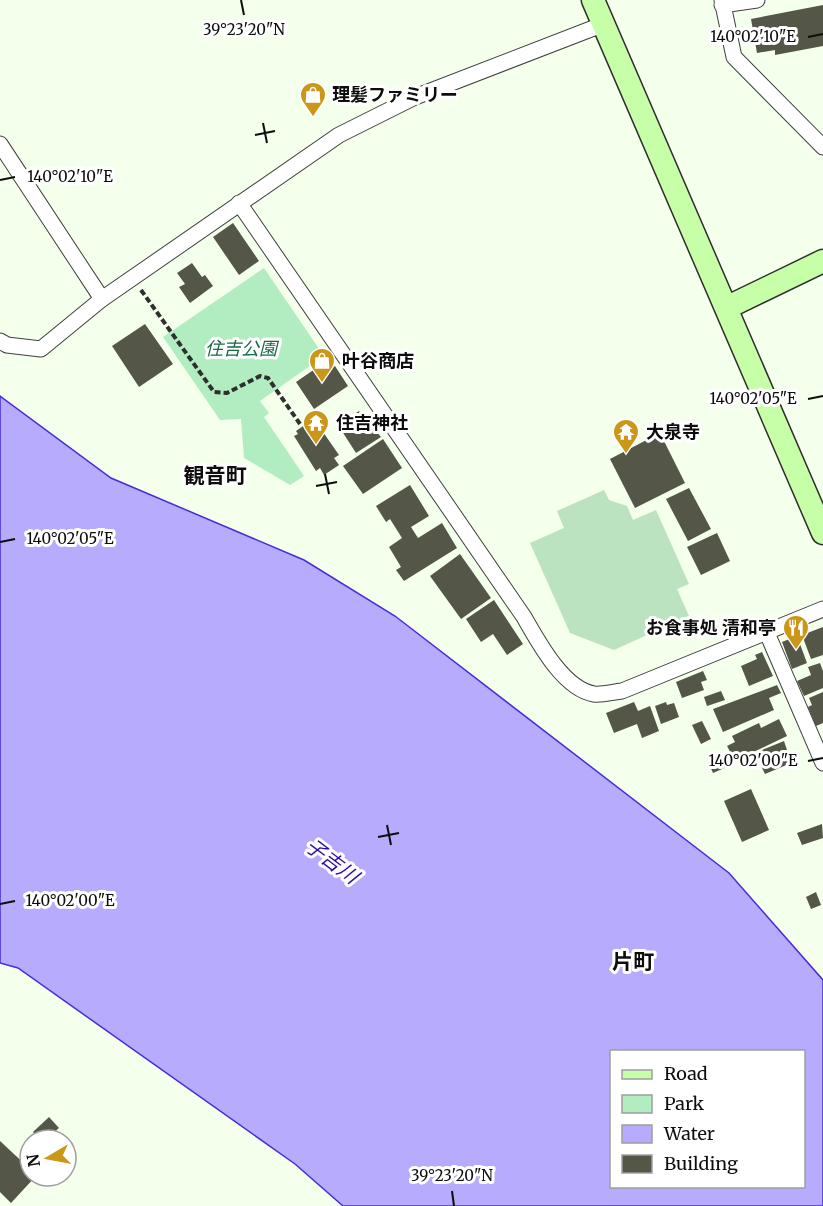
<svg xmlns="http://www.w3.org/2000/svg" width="823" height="1206" font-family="Merriweather,'Noto Sans JP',serif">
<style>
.green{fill:#b2edc1}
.cemetery{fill:#bbe3bf}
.water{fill:#b6abfc;stroke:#482bda;stroke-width:1.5;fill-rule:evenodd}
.building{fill:#545648}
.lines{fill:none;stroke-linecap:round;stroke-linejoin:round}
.street-casing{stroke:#404040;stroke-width:17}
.secondary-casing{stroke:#2f2f2f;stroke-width:25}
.path{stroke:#2f2f2f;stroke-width:4;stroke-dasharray:6 3;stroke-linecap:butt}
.street{stroke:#fff;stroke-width:15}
.secondary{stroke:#c6ffa7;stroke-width:22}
.ticks{fill:none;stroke:#0d0d0d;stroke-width:2}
.labels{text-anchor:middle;stroke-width:6;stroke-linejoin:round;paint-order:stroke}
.poi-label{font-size:18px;font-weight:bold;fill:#0d0d0d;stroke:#fff;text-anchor:start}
.park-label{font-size:18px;font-style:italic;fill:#176a45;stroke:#fff}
.water-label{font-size:20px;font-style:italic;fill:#2b0aaa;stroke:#fff}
.quarter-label{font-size:21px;font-weight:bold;fill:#0d0d0d;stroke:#fff}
.ticks-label{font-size:15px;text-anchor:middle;fill:#0d0d0d;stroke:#fff;stroke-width:6;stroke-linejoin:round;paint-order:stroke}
</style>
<rect width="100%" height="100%" fill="#f4ffec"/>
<path class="green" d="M264,268L324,356L260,401L269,413L264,417L304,476L290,485L244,458L241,419L220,420L163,337Z"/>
<path class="cemetery" d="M604,490L609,500L627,506L633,520L656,510L689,584L677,589L689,616L614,650L570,633L530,543L564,528L557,511Z"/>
<path class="water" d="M0,396L111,478L304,560L395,616L729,873L823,980V1206H343L295,1164L18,968L0,963ZM612,1052H804V1186H612Z"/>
<g class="building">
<path d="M823,5V46L775,55V50L757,53L751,19Z"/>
<path d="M233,223L259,261L239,275L213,237Z"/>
<path d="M192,263L202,277L205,275L213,286L190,303L179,287L185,284L177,273Z"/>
<path d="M145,324L173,364L139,387L112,346Z"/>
<path d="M325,362L330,369L335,366L348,386L314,409L296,382Z"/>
<path d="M359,411L381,437L356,453L338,425Z"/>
<path d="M309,422L311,425L316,422L339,455L334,458L339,465L324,475L320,468L316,471L294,436L298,434L296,431Z"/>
<path d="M660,433L685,483L635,508L610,459Z"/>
<path d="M383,439L402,468L363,494L343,466Z"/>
<path d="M410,485L429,516L411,527L418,538L442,523L457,548L404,581L396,570L401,567L389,547L402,538L390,519L386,522L376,506Z"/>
<path d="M689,488L711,529L688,541L666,499Z"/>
<path d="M717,533L730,561L701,575L687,547Z"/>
<path d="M460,554L491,598L461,619L430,576Z"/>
<path d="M494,600L523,644L507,655L493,634L481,642L466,619Z"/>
<path d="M823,627V655L811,659L802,635Z"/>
<path d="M797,636L807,663L792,669L782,642Z"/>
<path d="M762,652L773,676L749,686L741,666L757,659L755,655Z"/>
<path d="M820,663L823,671V688L804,696L797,681L811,675L808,667Z"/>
<path d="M703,671L707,680L701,682L704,690L682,698L676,682Z"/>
<path d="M777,685L781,693L769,698L774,710L723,732L713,709Z"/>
<path d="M721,691L725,700L707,706L704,697Z"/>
<path d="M823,692V723L816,726L808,707L812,705L809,698Z"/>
<path d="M634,702L638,711L650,706L659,731L642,738L637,724L614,733L606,713Z"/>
<path d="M666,702L667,705L674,703L679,717L661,724L655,706Z"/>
<path d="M779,719L787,736L735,761L727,746L735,742L732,736L759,723L761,728Z"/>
<path d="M702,721L711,739L701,744L692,725Z"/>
<path d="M784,741L788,753L792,751L796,761L765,774L755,753Z"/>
<path d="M725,755L729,766L713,773L708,762Z"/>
<path d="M751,789L769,830L742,842L724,801Z"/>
<path d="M822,824L823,838L802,845L797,833Z"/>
<path d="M816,892L821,905L811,909L806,897Z"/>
<path d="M49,1117L59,1128L45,1140H40L33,1132Z"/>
<path d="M0,1141L30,1169V1176H36L11,1203L0,1192Z"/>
</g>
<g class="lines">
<defs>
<g id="street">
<path d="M722,0L734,57L823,147"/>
<path d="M722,5L757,0"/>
<path d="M0,144L102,299"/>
<path d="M239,203L524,617C538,641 563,689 594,694C602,695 613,692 622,691L823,609"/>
<path d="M0,341L7,345L41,349L102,299L339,135L415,97L604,24"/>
<path d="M767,633L823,763"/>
</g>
<g id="secondary">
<path d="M593,0L823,533"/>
<path d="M728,307L823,261"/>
</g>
</defs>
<use href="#street" class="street-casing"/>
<use href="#secondary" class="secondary-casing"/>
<path class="path" d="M141,290L214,392L227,393L260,376L268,378L300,424"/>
<use href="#street" class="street"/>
<use href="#secondary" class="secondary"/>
</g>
<path class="ticks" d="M241,0L244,15M808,37L823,34M263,123L267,143M255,135L275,131M0,180L15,177M808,399L823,396M325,474L329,494M316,486L337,482M0,542L15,539M808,761L823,758M387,825L391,845M378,837L399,833M0,904L15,901M452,1191L454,1206"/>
<defs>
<symbol id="shop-pin" viewBox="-11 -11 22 30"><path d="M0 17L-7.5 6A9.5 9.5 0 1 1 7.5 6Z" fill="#ca9718" stroke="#fff"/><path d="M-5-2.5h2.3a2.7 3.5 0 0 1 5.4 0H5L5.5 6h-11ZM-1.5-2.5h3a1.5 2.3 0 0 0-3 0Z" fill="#fff"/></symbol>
<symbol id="temple-pin" viewBox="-11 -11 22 30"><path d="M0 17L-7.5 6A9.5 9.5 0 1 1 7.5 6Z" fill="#ca9718" stroke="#fff"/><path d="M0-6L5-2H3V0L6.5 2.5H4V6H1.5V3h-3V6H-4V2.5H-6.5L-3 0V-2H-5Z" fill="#fff"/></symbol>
<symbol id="restaurant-pin" viewBox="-11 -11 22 30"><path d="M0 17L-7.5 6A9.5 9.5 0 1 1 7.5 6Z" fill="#ca9718" stroke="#fff"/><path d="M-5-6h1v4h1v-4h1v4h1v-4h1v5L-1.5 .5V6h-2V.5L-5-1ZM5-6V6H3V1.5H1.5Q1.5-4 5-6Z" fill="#fff"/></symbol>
</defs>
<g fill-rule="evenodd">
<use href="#shop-pin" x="298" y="80" width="30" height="40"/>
<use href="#shop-pin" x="307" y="346" width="30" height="40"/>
<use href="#temple-pin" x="301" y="408" width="30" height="40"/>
<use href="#temple-pin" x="611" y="417" width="30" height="40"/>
<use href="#restaurant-pin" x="781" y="613" width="30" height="40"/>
</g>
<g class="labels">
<g class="poi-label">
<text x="332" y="101">理髪ファミリー</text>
<text x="342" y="367">叶谷商店</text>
<text x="336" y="429">住吉神社</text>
<text x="646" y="438">大泉寺</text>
<text x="776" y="634" text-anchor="end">お食事処 清和亭</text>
</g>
<g class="park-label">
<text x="241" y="355">住吉公園</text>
</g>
<g class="water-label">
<text transform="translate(332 861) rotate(37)" y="7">子吉川</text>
</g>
<g class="quarter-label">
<text x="215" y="483">観音町</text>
<text x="633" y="969">片町</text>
</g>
</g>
<g class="ticks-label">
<text x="244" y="35">39°23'20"N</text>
<text x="753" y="42">140°02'10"E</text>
<text x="70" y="182">140°02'10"E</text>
<text x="753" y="404">140°02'05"E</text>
<text x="70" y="544">140°02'05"E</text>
<text x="753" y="766">140°02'00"E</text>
<text x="70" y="906">140°02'00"E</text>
<text x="452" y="1181">39°23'20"N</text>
</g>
<rect x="610" y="1050" width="195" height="138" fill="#ffffff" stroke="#9e9e9e" stroke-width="1.5"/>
<rect x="622" y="1070" width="30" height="9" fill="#c6ffa7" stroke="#9e9e9e" stroke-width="1.5"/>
<text x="664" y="1080" font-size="18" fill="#0d0d0d">Road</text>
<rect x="622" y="1095" width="30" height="18" fill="#b2edc1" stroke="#9e9e9e" stroke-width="1.5"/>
<text x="664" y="1110" font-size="18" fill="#0d0d0d">Park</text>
<rect x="622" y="1125" width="30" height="18" fill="#b6abfc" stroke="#9e9e9e" stroke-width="1.5"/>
<text x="664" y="1140" font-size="18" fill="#0d0d0d">Water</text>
<rect x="622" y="1155" width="30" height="18" fill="#545648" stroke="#9e9e9e" stroke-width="1.5"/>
<text x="664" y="1170" font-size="18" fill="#0d0d0d">Building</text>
<g transform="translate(48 1158) rotate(260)"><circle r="28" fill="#ffffff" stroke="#9e9e9e" stroke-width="1.5"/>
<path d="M0-4.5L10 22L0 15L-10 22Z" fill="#ca9718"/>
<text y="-9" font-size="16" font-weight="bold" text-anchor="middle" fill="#0d0d0d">N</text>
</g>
</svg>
